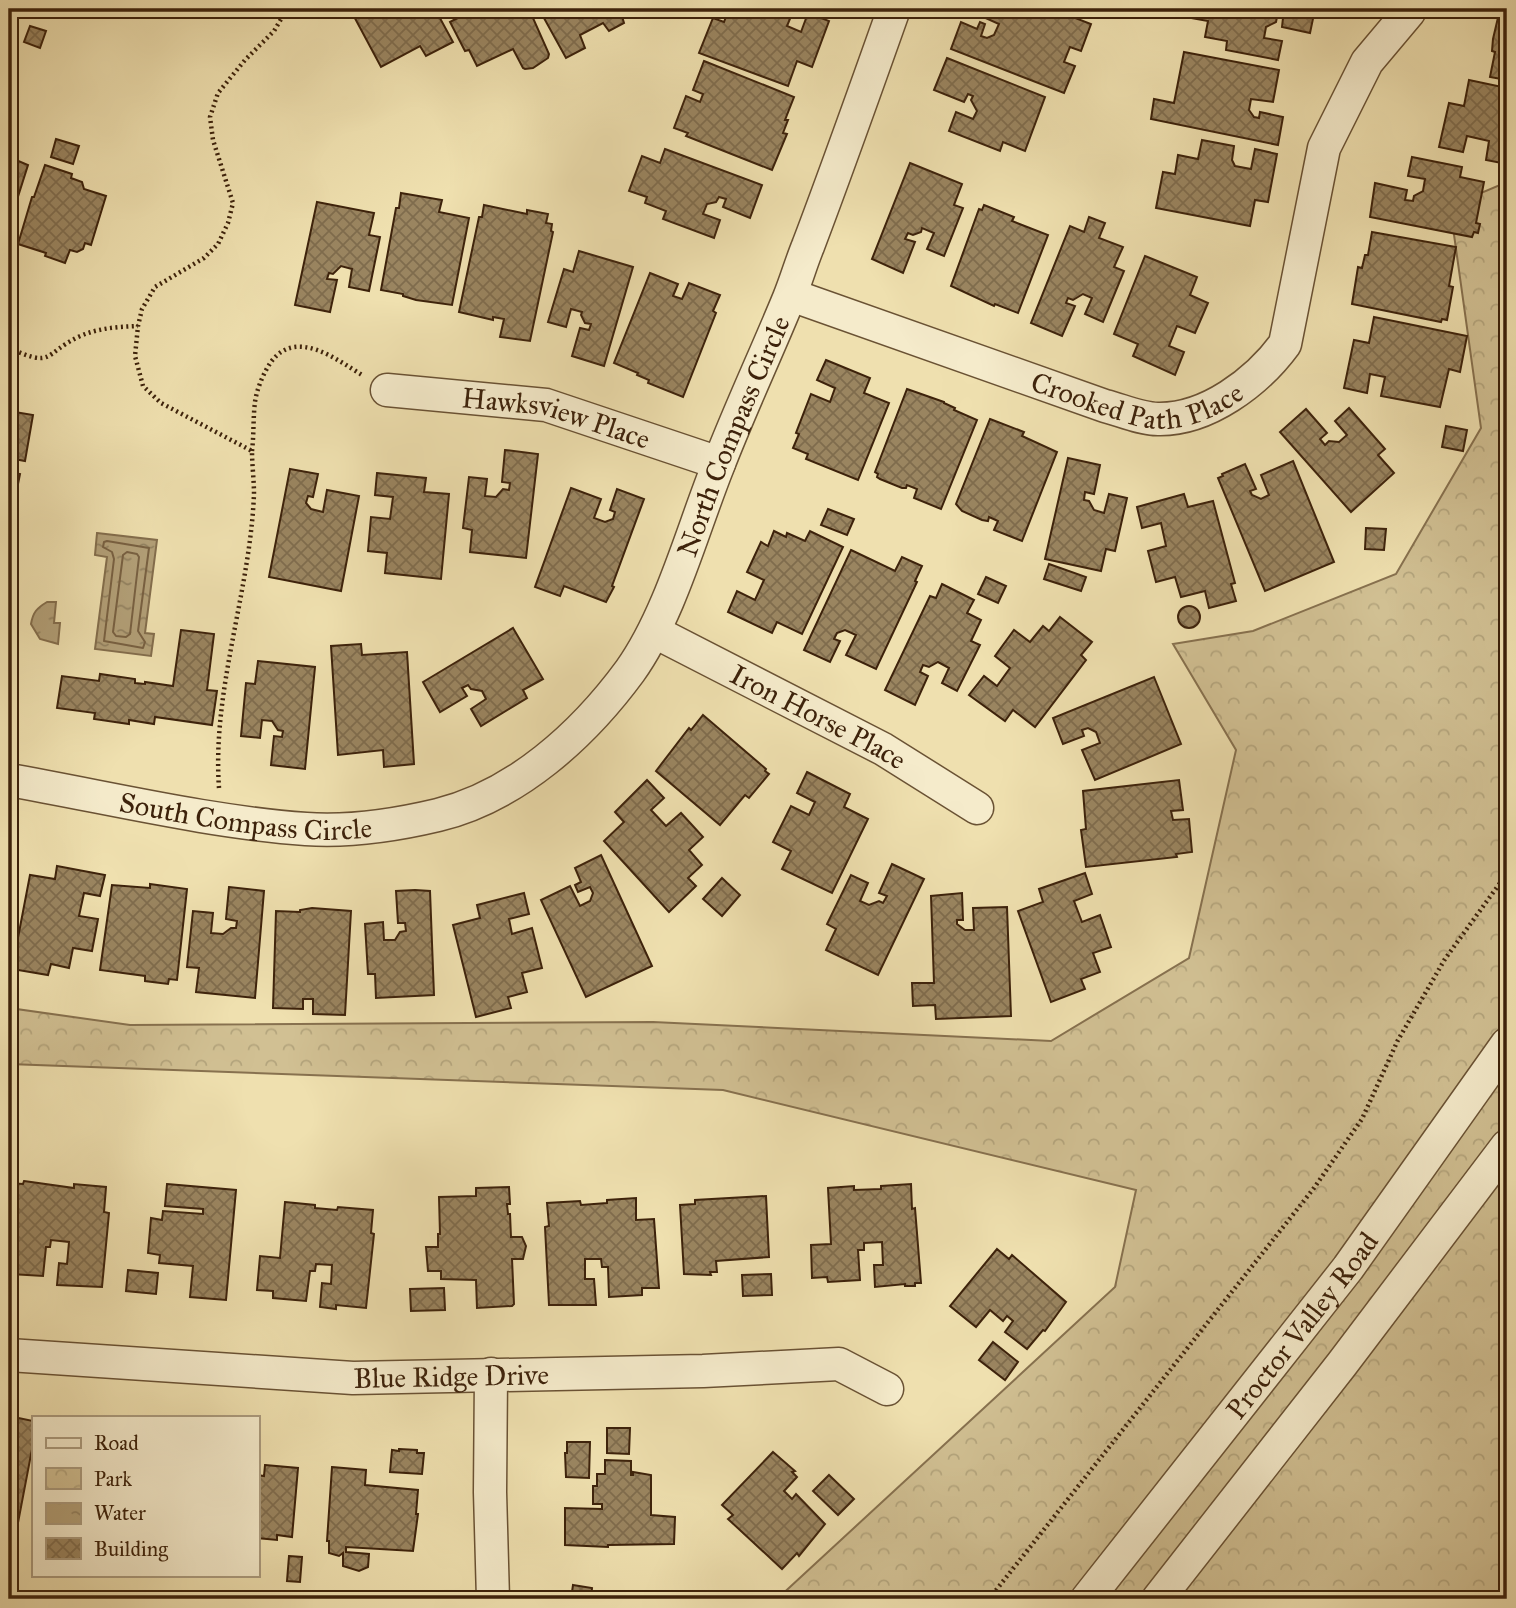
<svg xmlns="http://www.w3.org/2000/svg" width="1516" height="1608" font-family="'IM FELL Great Primer',serif">
<style>
.park{fill:url(#park-crowns);stroke:#87714f;stroke-width:2}
.water{fill:url(#water-ripples);stroke:#836d4c;stroke-width:2}
.lines{fill:none;stroke-linecap:round;stroke-linejoin:round}
.shore{stroke:#786041;stroke-width:2}
.building{fill:url(#building-cross-hatch);stroke:#3d220b;stroke-width:2}
.minor-casing{stroke:#6a5234;stroke-width:35}
.path{stroke:#3d220b;stroke-width:4.5;stroke-dasharray:2 3.5;stroke-linecap:butt}
.minor{stroke:#f5ebcb;stroke-width:32}
.labels{text-anchor:middle;stroke-width:5;stroke-linejoin:round;paint-order:stroke}
.street-label{font-size:28px;fill:#3d220b;stroke:#f5ebcb}
</style>
<defs>
<pattern id="park-crowns" width="20" height="18" patternUnits="userSpaceOnUse" patternTransform="scale(1.75)"><rect width="20" height="18" fill="#d1c093"/><path d="M2 6a3 3 0 1 1 6 0M12 15a3 3 0 1 1 6 0" fill="none" stroke="#b4a57d"/></pattern>
<pattern id="water-ripples" width="26" height="14" patternUnits="userSpaceOnUse" patternTransform="scale(1.75)"><rect width="26" height="14" fill="#b29f77"/><path d="M2 4q2-2 4 0t4 0M15 11q2-2 4 0t4 0" fill="none" stroke="#928160"/></pattern>
<pattern id="building-cross-hatch" width="8" height="8" patternUnits="userSpaceOnUse" patternTransform="scale(1.75)"><rect width="8" height="8" fill="#9a8560"/><path d="M0 0l8 8M0 8l8-8" fill="none" stroke="#7f6c4d"/></pattern>
</defs>
<rect width="100%" height="100%" fill="#efe0af"/>
<filter id="stains"><feTurbulence type="fractalNoise" baseFrequency=".00286" numOctaves="4"/><feColorMatrix values="0 0 0 0 .2 0 0 0 0 .09 0 0 0 0 .02 0 0 0 .5 -.17"/></filter>
<radialGradient id="worn" r=".72"><stop offset=".6" stop-color="#630" stop-opacity="0"/><stop offset="1" stop-color="#630" stop-opacity=".3"/></radialGradient>
<path class="park" d="M1507,182V1599H777L1115,1287L1136,1190L723,1090L9,1064V1008L130,1025L653,1022L1051,1041L1189,958L1236,750L1173,644L1253,631L1396,574L1481,428L1450,206Z"/>
<g class="water">
<path d="M97,533L157,540L145,633L154,634L151,656L95,649L107,557L95,555Z"/>
<path d="M47,602H56L54,623H60L58,644L40,639L31,624C33,612 37,608 47,602Z"/>
</g>
<g class="lines">
<g class="shore">
<path d="M107,541L149,548L138,631L145,642L143,648L104,641L114,559L112,552L103,547L104,542Z"/>
<path d="M127,552L137,554L139,557L130,634L126,637L116,636L113,632L123,555Z"/>
</g>
</g>
<g class="building">
<path d="M350,9H435L453,42L426,56L420,46L381,67Z"/>
<path d="M465,9H529L549,54L548,58L533,68L525,69L523,68L513,49L477,66L469,50L465,51L450,22L467,13Z"/>
<path d="M539,9H622L624,12L621,13L624,23L609,31L603,23L580,35L585,48L566,58Z"/>
<path d="M729,9H794L787,26L801,32L808,13L829,21L812,67L797,61L788,86L699,53L713,18L724,22Z"/>
<path d="M984,9H1052L1091,24L1081,51L1070,47L1064,62L1075,66L1064,93L951,49L961,22L977,29L980,22L985,24L981,36L987,38L994,35L999,24L981,16Z"/>
<path d="M1193,9H1315L1310,33L1282,27L1283,18L1277,17L1276,22L1266,27L1264,38L1282,41L1278,60L1226,50L1227,41L1205,37L1208,21L1191,18Z"/>
<path d="M1500,9H1507V80L1490,77L1495,52L1492,51L1493,39Z"/>
<path d="M30,26L46,31L40,48L24,42Z"/>
<path d="M1184,52L1279,70L1273,102L1251,99L1249,110L1254,117L1259,118L1260,112L1283,117L1278,145L1151,119L1154,99L1174,103Z"/>
<path d="M947,58L1045,97L1025,151L1003,142L1000,151L949,131L956,112L973,119L977,111L971,100L973,96L968,94L964,102L934,90Z"/>
<path d="M704,61L794,97L785,120H788L783,133L787,134L772,170L686,136L688,133L674,128L686,96L700,102L703,94L693,90Z"/>
<path d="M1469,80L1507,88V164L1486,160L1489,141L1467,136L1463,152L1439,147L1449,103L1464,106Z"/>
<path d="M56,139L79,146L73,164L51,157Z"/>
<path d="M1202,140L1234,146L1232,160L1235,166L1251,169L1255,149L1277,154L1268,202L1255,200L1250,226L1156,208L1163,172L1175,174L1178,155L1198,159Z"/>
<path d="M665,149L762,185L750,218L723,207L726,199L719,197L716,202L707,204L703,214L720,220L714,238L663,219L666,211L645,203L647,197L629,191L642,156L660,163Z"/>
<path d="M9,157L28,165L9,225Z"/>
<path d="M1412,157L1462,167L1460,177L1484,182L1476,223L1480,224L1478,233L1474,232L1472,237L1370,217L1375,183L1407,190L1405,200L1413,201L1414,196L1423,191L1425,179L1408,176Z"/>
<path d="M910,163L962,184L954,205L963,208L944,256L927,249L934,233L922,228L921,232L913,235L908,233L905,239L915,242L903,273L872,259Z"/>
<path d="M45,165L72,174L71,178L82,182L84,189L106,196L91,245L85,243L83,249L77,252L70,250L65,263L45,256L46,253L18,244L32,197H34Z"/>
<path d="M401,193L442,200L439,212L469,218L452,305L416,300L403,296V294L381,290L396,208H399Z"/>
<path d="M317,202L374,213L369,235L380,237L369,291L349,287L352,269L341,266L333,274L329,273L327,279L337,280L330,312L295,305Z"/>
<path d="M484,205L527,214V210L548,214L546,223L552,224L551,231L553,232L530,341L500,337L504,319L493,317V320L459,312L479,217H482Z"/>
<path d="M984,205L1014,217L1012,221L1048,235L1018,313L995,304L994,306L951,286L979,209L982,210Z"/>
<path d="M1089,217L1105,223L1099,238L1123,247L1114,267L1124,271L1103,322L1085,314L1092,298L1083,294L1073,300L1068,298L1066,303L1075,306L1062,336L1031,323L1070,226L1084,232Z"/>
<path d="M1372,232L1456,247L1449,286L1453,287L1447,320L1442,319L1441,322L1352,304L1358,267L1362,268L1365,255H1368Z"/>
<path d="M579,251L633,267L604,366L572,356L580,328L589,330L591,324L585,323L581,315L582,312L571,309L566,327L548,322L564,269L573,272Z"/>
<path d="M1145,256L1197,277L1190,295L1208,303L1195,333L1177,326L1169,346L1184,352L1175,375L1133,356L1138,344L1114,334Z"/>
<path d="M650,273L678,284L673,296L682,299L689,283L720,295L713,311L716,313L683,397L648,383L649,380L637,375L638,373L614,363Z"/>
<path d="M1374,317L1467,336L1460,372L1449,369L1440,407L1381,396L1385,377L1370,374L1367,393L1344,388L1354,340L1369,343Z"/>
<path d="M826,360L870,378L864,393L889,403L858,480L806,459L808,454L793,448L799,434L796,433L811,394L830,402L835,388L817,380Z"/>
<path d="M907,389L944,402V403L955,408L954,410L977,420L941,509L914,498L917,489L907,485L906,488H902L880,479L877,477L878,474L875,472Z"/>
<path d="M1349,408L1385,449L1378,455L1394,473L1351,512L1280,432L1306,409L1327,433L1320,439L1325,445L1329,441L1339,442L1347,435L1335,421Z"/>
<path d="M9,411L33,415L25,461L9,458V461Z"/>
<path d="M990,419L1024,432L1022,436L1057,452L1022,541L994,530L998,521L989,517L988,521L982,520L962,511L956,504Z"/>
<path d="M1446,426L1467,430L1463,451L1442,447Z"/>
<path d="M505,450L538,454L526,558L470,552L472,530L463,528L469,477L487,479L485,496L496,497L503,489L509,490L510,483L502,482Z"/>
<path d="M1068,458L1100,465L1094,494L1085,492L1084,500L1089,501L1094,510L1104,513L1109,494L1127,498L1115,551L1106,549L1101,571L1045,559Z"/>
<path d="M1293,461L1334,562L1265,591L1218,478L1223,476L1222,474L1245,464L1256,489L1250,491L1252,495L1261,499L1269,495L1261,475Z"/>
<path d="M290,469L318,474L313,497L308,496L306,503L311,509L323,512L327,490L359,496L341,591L269,577Z"/>
<path d="M9,472L20,474L16,494L9,493Z"/>
<path d="M377,473L426,478L424,492L449,494L441,579L385,573L387,553L368,551L371,517L390,519L393,497L375,495Z"/>
<path d="M571,488L601,499L594,518L605,522L613,519L615,512L610,510L617,489L644,499L612,586L614,587L606,602L564,586L560,596L535,587Z"/>
<path d="M1184,494L1188,507L1213,501L1235,583L1231,584L1236,601L1209,608L1205,591L1181,597L1175,577L1156,582L1148,551L1166,546L1161,523L1142,528L1137,507Z"/>
<path d="M828,509L854,519L847,535L821,525Z"/>
<path d="M1366,528L1386,529L1384,550L1365,549Z"/>
<path d="M774,531L786,537L787,533L805,541L810,531L843,547L802,634L777,622L772,633L728,612L737,591L755,600L764,580L747,572L761,542L768,546Z"/>
<path d="M851,550L895,571L902,557L922,566L915,581L917,582L876,669L846,655L856,635L845,630L837,633L834,639L840,641L830,662L804,650Z"/>
<path d="M1049,564L1086,577L1081,591L1044,579Z"/>
<path d="M986,577L1006,586L998,603L978,594Z"/>
<path d="M942,584L974,600L967,613L981,620L971,641L980,645L957,691L942,683L949,668L938,662L929,667L923,665L920,672L928,676L915,705L885,690L930,596L936,598Z"/>
<circle cx="1189" cy="617" r="11"/>
<path d="M1060,617L1092,642L1081,655L1086,660L1035,727L1013,710L1005,721L969,695L984,676L997,686L1010,668L995,656L1014,630L1030,642L1043,626L1049,631Z"/>
<path d="M513,628L543,679L523,690L527,698L481,726L471,709L486,699L482,691L471,689L468,685L462,688L467,696L440,712L423,682Z"/>
<path d="M181,630L214,634L207,690L217,691L212,725L155,717L154,724L129,720V724L94,719L95,713L57,708L62,676L99,681L100,674L135,679V683L145,684V682L173,686Z"/>
<path d="M361,644L362,655L407,652L414,764L384,767L383,750L338,755L331,646Z"/>
<path d="M258,661L315,667L305,769L271,765L274,736L282,737L283,731L278,730L272,721L262,720L260,738L241,736L246,683L255,684Z"/>
<path d="M1154,677L1181,744L1095,780L1082,750L1100,743L1096,732L1088,728L1082,730L1084,736L1063,744L1053,718Z"/>
<path d="M703,715L766,769L765,771L769,774L749,798L745,795L720,825L656,771L689,728L691,730Z"/>
<path d="M807,772L850,794L844,807L868,819L832,893L782,869L791,851L773,842L791,806L809,815L815,802L797,793Z"/>
<path d="M647,780L664,798L651,810L666,826L681,813L703,837L689,850L702,865L688,878L696,886L669,912L604,841L624,822L615,812Z"/>
<path d="M1179,780L1183,810L1171,811L1173,820L1189,819L1192,852L1176,854L1177,857L1086,867L1081,830L1086,829L1083,791Z"/>
<path d="M601,855L652,966L586,997L541,900L570,886L580,906L590,901L593,893L590,887L578,892L575,885L581,882L575,868Z"/>
<path d="M892,864L924,879L878,975L826,950L836,929L827,924L851,875L868,883L860,901L869,905L879,901L883,903L887,896L879,893Z"/>
<path d="M57,866L105,875L100,896L84,893L79,916L98,919L92,951L73,948L69,968L51,964L48,975L12,969L30,875L55,879Z"/>
<path d="M1085,873L1092,894L1074,901L1082,922L1100,915L1111,947L1093,953L1100,972L1081,979L1085,989L1051,1002L1018,911L1043,902L1039,889Z"/>
<path d="M722,878L740,895L722,916L703,899Z"/>
<path d="M150,884L187,889L177,980L169,979L168,984L145,981V976L100,970L112,885L150,888Z"/>
<path d="M229,887L264,891L255,998L196,992L199,968L187,967L193,911L213,913L211,933L223,934L231,928H236L237,921L226,919Z"/>
<path d="M415,890L430,891L434,995L376,998L375,974H368L365,924L383,922L384,940H395L400,932L406,931L405,923H398L396,891Z"/>
<path d="M524,893L529,914L509,919L512,934L532,928L542,968L522,973L527,992L508,997L511,1008L476,1017L453,925L480,918L477,905Z"/>
<path d="M962,893L963,920H957V924L965,930H974L973,908L1007,907L1011,1016L936,1019L935,1005L913,1006L912,983H934L931,896Z"/>
<path d="M312,908L351,911L345,1015L313,1014V999H303V1009L273,1008L276,911L300,912V910Z"/>
<path d="M24,1181L74,1188V1184L106,1187L104,1212L109,1213L102,1287L57,1285L59,1263L67,1264L69,1242L51,1240L50,1247H46L43,1276L11,1274V1268H9V1183L23,1184Z"/>
<path d="M167,1184L236,1190L226,1300L190,1297L193,1266L159,1263L160,1255L148,1253L151,1218L162,1220L163,1211L203,1214V1209L165,1206Z"/>
<path d="M911,1184L912,1209L915,1208L921,1283H915V1286H905V1284L875,1287L874,1265H883L882,1242L864,1243V1250H858L860,1280L828,1282L827,1277L812,1278L811,1245L831,1244L828,1188L854,1186V1190L881,1189V1186Z"/>
<path d="M509,1187L510,1204H507L508,1214H510L511,1237H522L526,1246L523,1259H512L514,1304L512,1306L477,1308L476,1280L441,1279V1271H428L426,1247H438V1234H440L439,1197L476,1196V1188Z"/>
<path d="M766,1196L769,1257L716,1261L717,1272H710L711,1275L684,1274L680,1205L695,1204V1200Z"/>
<path d="M636,1198V1220L654,1219L659,1288H642V1295L609,1297L608,1267H602L601,1259H585V1279H594L596,1305H549L545,1227L549,1226L547,1203L580,1201L581,1205L607,1203V1200Z"/>
<path d="M285,1202L315,1205V1208L337,1210L338,1207L373,1210L371,1233L374,1234L366,1308L336,1305V1309L320,1307L322,1283L331,1284L332,1265L316,1264L315,1271H310L306,1301L273,1298V1291L257,1290L260,1256L280,1258Z"/>
<path d="M997,1249L1009,1259L1012,1255L1066,1302L1045,1331L1043,1330L1027,1349L1005,1332L1013,1321L1007,1316L1003,1321L990,1310L976,1327L950,1306Z"/>
<path d="M128,1270L158,1273L156,1294L126,1291Z"/>
<path d="M771,1274L772,1295L743,1296L742,1275Z"/>
<path d="M444,1288L445,1310L411,1311L410,1289Z"/>
<path d="M993,1342L1018,1362L1005,1380L979,1360Z"/>
<path d="M9,1416L33,1421V1444L17,1528L9,1526Z"/>
<path d="M607,1428H630L629,1454L607,1453Z"/>
<path d="M567,1442H590L589,1478L566,1477L565,1453H567Z"/>
<path d="M399,1449L417,1450V1453H424L422,1474L390,1472L392,1450L399,1451Z"/>
<path d="M773,1452L795,1471L792,1472L797,1477L784,1491L792,1499L796,1494L825,1524L799,1556L797,1553L782,1569L728,1519L733,1515L722,1505Z"/>
<path d="M605,1460L631,1461V1475H633V1472L651,1475V1515L675,1517L674,1544L608,1545V1547L565,1545V1508L602,1509V1504H593V1486H597V1474H605Z"/>
<path d="M265,1465L298,1468L292,1537L277,1535V1540L257,1538V1475L264,1476Z"/>
<path d="M332,1467L366,1470L365,1485L418,1490L416,1514H418L413,1551L346,1547V1552L369,1554L368,1567L359,1571L343,1566V1553L339,1556L329,1553V1541H327Z"/>
<path d="M829,1475L854,1499L838,1515L813,1491Z"/>
<path d="M289,1556L302,1557L300,1582L287,1581Z"/>
<path d="M573,1585L592,1588L591,1599H571Z"/>
<path d="M608,1592L632,1596L633,1593L658,1599H607Z"/>
</g>
<g class="lines">
<defs>
<g id="minor">
<path id="s1" d="M791,295L1105,406C1121,410 1141,419 1158,419C1207,420 1257,382 1285,344L1324,148L1367,62L1409,12"/>
<path id="s2" d="M387,390L546,405L719,463"/>
<path id="s3" d="M655,632L883,749L977,808"/>
<path id="s4" d="M9,780C106,797 208,822 306,829C349,832 396,825 438,815C516,796 583,735 630,671C670,615 692,531 718,466C740,409 766,354 789,298C796,281 801,263 808,246C838,167 866,88 894,9"/>
<path id="s5" d="M9,1355L353,1378L703,1371L839,1364L887,1389"/>
<path d="M491,1374L490,1492L493,1599"/>
<path id="s6" d="M1087,1599L1348,1268L1507,1044"/>
<path d="M1158,1599L1342,1364L1507,1146"/>
</g>
</defs>
<use href="#minor" class="minor-casing"/>
<g class="path">
<path d="M9,348C54,368 42,355 78,337C98,328 116,327 138,326"/>
<path d="M252,451C254,434 253,418 255,402C257,388 264,372 271,362C296,328 336,359 362,375"/>
<path d="M219,788C212,689 250,593 254,494C254,480 252,465 252,451L161,403L143,386L135,356L138,326L142,309L155,287L204,258L218,244L228,223L233,203L213,140L210,117L218,93L245,60L274,31L287,9"/>
<path d="M989,1599L1314,1188L1362,1119L1398,1040L1445,959L1500,883L1507,868"/>
</g>
<use href="#minor" class="minor"/>
</g>
<g class="labels">
<g class="street-label">
<text dy="10" stroke="none"><textPath href="#s1" startOffset="366">Crooked Path Place</textPath></text>
<text dy="10" stroke="none"><textPath href="#s2" startOffset="172">Hawksview Place</textPath></text>
<text dy="10" stroke="none"><textPath href="#s4" startOffset="936">North Compass Circle</textPath></text>
<text dy="10" stroke="none"><textPath href="#s3" startOffset="184">Iron Horse Place</textPath></text>
<text dy="10" stroke="none"><textPath href="#s4" startOffset="240">South Compass Circle</textPath></text>
<text dy="10" stroke="none"><textPath href="#s6" startOffset="348">Proctor Valley Road</textPath></text>
<text dy="10" stroke="none"><textPath href="#s5" startOffset="443">Blue Ridge Drive</textPath></text>
</g>
</g>
<rect width="1516" height="1608" fill="none" stroke="#efe0af" stroke-width="35"/>
<rect x="10" y="10" width="1495" height="1587" fill="none" stroke="#3d220b" stroke-width="3.5"/>
<rect x="18" y="18" width="1481" height="1573" fill="none" stroke="#3d220b" stroke-width="2"/>
<rect x="32" y="1416" width="228" height="161" fill="#f5ebcb" stroke="#ab9b7e" stroke-width="2"/>
<rect x="46" y="1438" width="35" height="10" fill="#f5ebcb" stroke="#ab9b7e" stroke-width="2"/>
<text x="94" y="1450" font-size="21" fill="#3d220b">Road</text>
<rect x="46" y="1468" width="35" height="21" fill="url(#park-crowns)" stroke="#ab9b7e" stroke-width="2"/>
<text x="94" y="1486" font-size="21" fill="#3d220b">Park</text>
<rect x="46" y="1503" width="35" height="21" fill="url(#water-ripples)" stroke="#ab9b7e" stroke-width="2"/>
<text x="94" y="1520" font-size="21" fill="#3d220b">Water</text>
<rect x="46" y="1538" width="35" height="21" fill="url(#building-cross-hatch)" stroke="#ab9b7e" stroke-width="2"/>
<text x="94" y="1556" font-size="21" fill="#3d220b">Building</text>
<rect width="100%" height="100%" filter="url(#stains)"/>
<rect width="100%" height="100%" fill="url(#worn)"/>
</svg>
